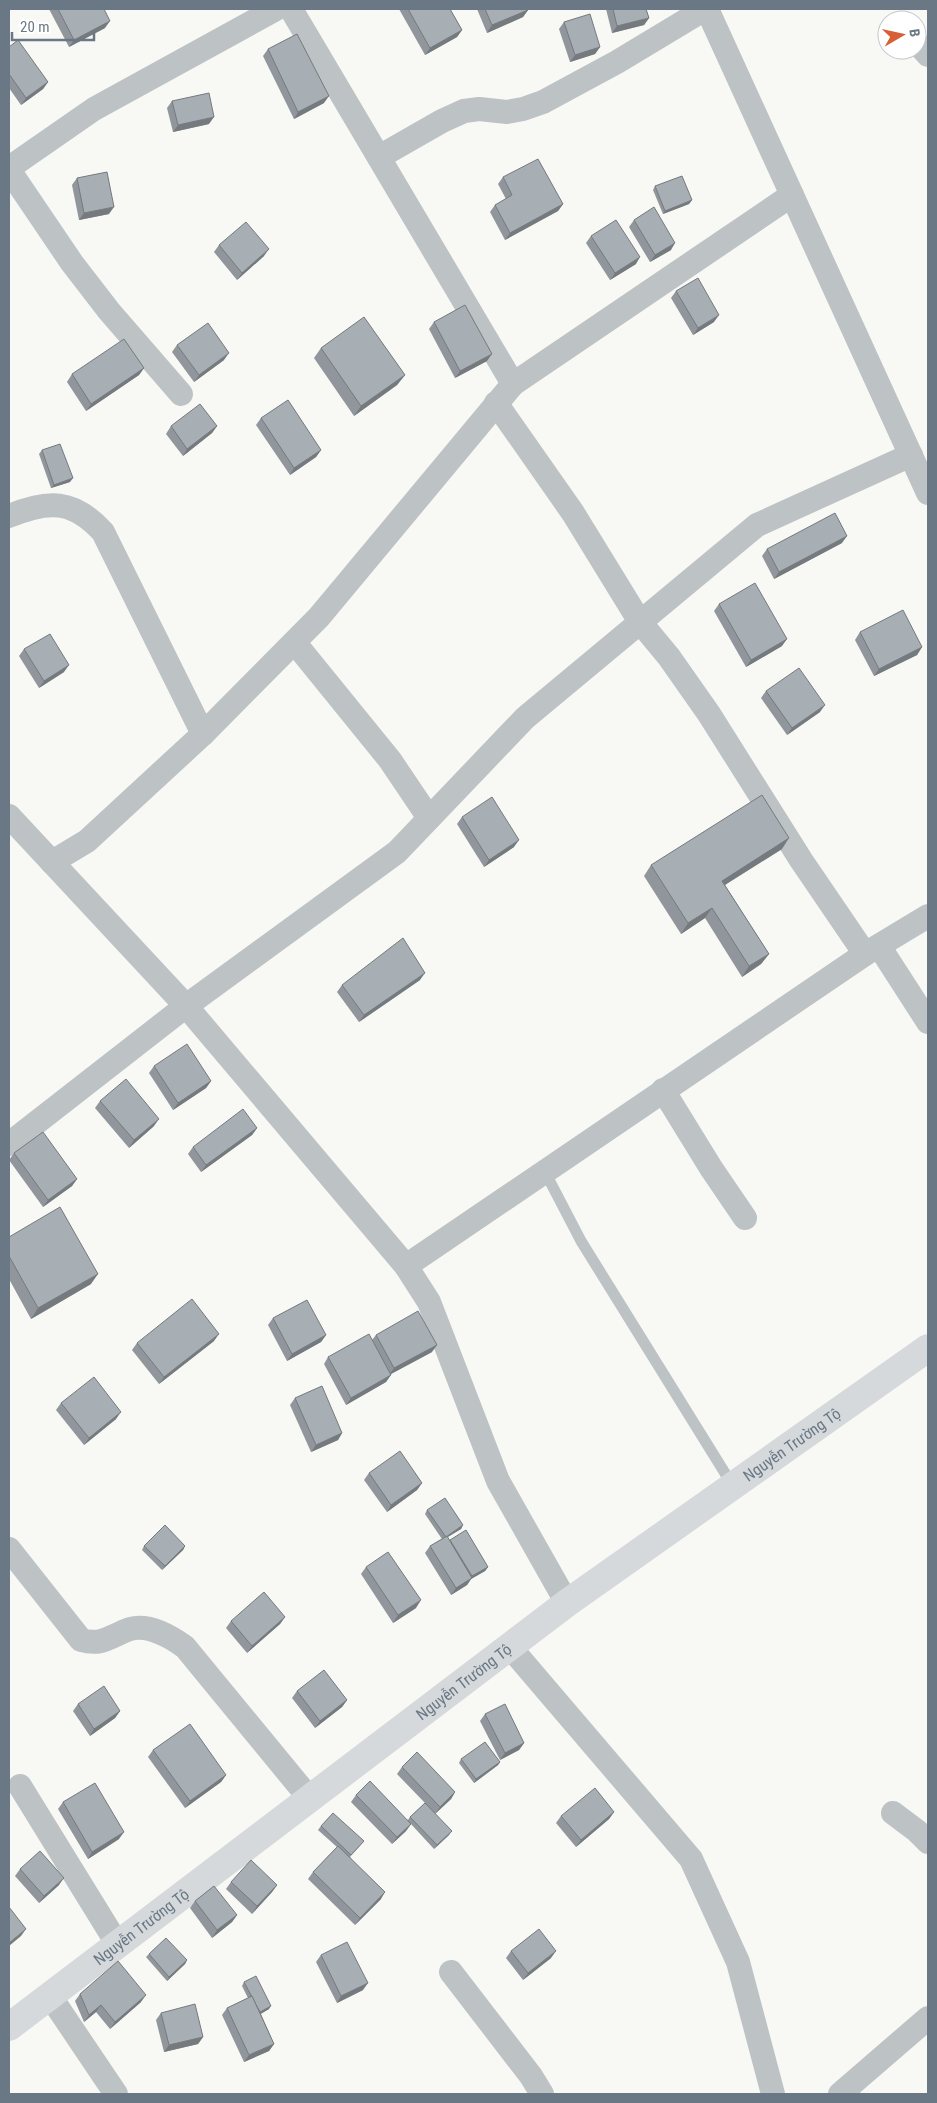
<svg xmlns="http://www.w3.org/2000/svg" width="937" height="2103" font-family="'Roboto Condensed',sans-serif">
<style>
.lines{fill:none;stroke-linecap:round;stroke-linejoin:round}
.lane{stroke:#bdc2c5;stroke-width:11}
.street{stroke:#bdc2c5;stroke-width:24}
.secondary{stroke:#d5d9dc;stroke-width:28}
.wall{fill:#90969b}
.shaded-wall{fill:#757a7e}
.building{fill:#a7afb4;stroke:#757a7e}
.labels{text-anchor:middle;stroke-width:5;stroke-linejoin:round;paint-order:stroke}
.street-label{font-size:16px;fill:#697884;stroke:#fff}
</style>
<rect width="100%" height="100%" fill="#f8f8f5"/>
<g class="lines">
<path class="lane" d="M544,1170L581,1241L733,1486"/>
<g class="street">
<path d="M291,9L513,384"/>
<path d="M707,9L928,493"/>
<path d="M919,45L928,55"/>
<path d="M379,157L442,121L464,111L479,109L507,112L523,109L543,102L617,62L705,9"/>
<path d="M9,168L94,109L276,9"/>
<path d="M9,170L72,263L109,311L181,394"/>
<path d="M496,403L573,513L640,622L669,657L709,714L801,860L865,954"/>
<path d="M9,516C48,500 73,499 103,532L203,734"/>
<path d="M295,643L390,760L429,818"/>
<path d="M9,816L186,1006L406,1266L429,1302L498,1481L567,1603"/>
<path d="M52,862L87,841L203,734L319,617L513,384L792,195"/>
<path d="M879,946L928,1022"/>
<path d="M663,1090L711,1168L745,1218"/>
<path d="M9,1144L186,1006L397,852L525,718L757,525L911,455"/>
<path d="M406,1266L865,954L928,916"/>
<path d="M9,1549L81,1640C103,1646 110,1636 130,1629C148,1624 170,1636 185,1647L310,1799"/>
<path d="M510,1647L691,1859L738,1962L773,2094"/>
<path d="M20,1786L118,1945"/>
<path d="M893,1813L917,1831L928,1842"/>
<path d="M451,1972L531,2076L542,2094"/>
<path d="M50,1996L116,2094"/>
<path d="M840,2094L928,2018"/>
</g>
<path class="secondary" id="s1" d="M9,2027L567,1603L928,1348"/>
</g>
<g class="wall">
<path d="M49,9H104L105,28L69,47Z"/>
<path d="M399,9H450L462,30L457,37L425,55Z"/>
<path d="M477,9H527L528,10L523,17L487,33Z"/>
<path d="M606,9H646L649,18L644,25L612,33Z"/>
<path d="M564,22L600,47L595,54L570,62L559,29Z"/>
<path d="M9,47L48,82L43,89L21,105L9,88Z"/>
<path d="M268,49L324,103L294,119L263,56Z"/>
<path d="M172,101L209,124L173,132L167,108Z"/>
<path d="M503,177L563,204L558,211L505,240L490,212L495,205L506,199L498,184Z"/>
<path d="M77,178L109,214L79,220L72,185Z"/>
<path d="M655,186L692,200L689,204L663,214L653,190Z"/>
<path d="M634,220L671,250L650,262L629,227Z"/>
<path d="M591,236L636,264L610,280L586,243Z"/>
<path d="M219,245L264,256L237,280L214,252Z"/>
<path d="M676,291L714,322L693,335L671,298Z"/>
<path d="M434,322L487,361L455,378L429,329Z"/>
<path d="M177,345L224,360L194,382L172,352Z"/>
<path d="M321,348L405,375L397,385L354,416L314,358Z"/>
<path d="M144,368L139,375L86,411L67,382L72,374Z"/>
<path d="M261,418L321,450L316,457L290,475L256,425Z"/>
<path d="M171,426H217L212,433L183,456L166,434Z"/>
<path d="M42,450L70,482L51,488L39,454Z"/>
<path d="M842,543L774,579L762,556L767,549Z"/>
<path d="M719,604L782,646L746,667L714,611Z"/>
<path d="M860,632L922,647L917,655L874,676L855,640Z"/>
<path d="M24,649L64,672L39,688L19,656Z"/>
<path d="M766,691L820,712L787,735L761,698Z"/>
<path d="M462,817L514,847L484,867L457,824Z"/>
<path d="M782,849L725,885L769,954L761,964L742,977L705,918L681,934L644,876L651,865Z"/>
<path d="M420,980L359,1022L337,992L342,985Z"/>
<path d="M154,1066L211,1081L206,1088L173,1110L149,1073Z"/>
<path d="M100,1101L154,1126L129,1148L95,1108Z"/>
<path d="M257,1128L252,1135L201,1172L188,1154L193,1147Z"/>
<path d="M14,1153L77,1179L72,1186L43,1207L9,1160Z"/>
<path d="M9,1237L91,1284L31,1319L9,1279Z"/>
<path d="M273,1318L326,1335L321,1342L287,1361L268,1325Z"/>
<path d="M376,1335L432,1352L391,1374L386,1382L346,1405L324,1364L328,1357L372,1340Z"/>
<path d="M214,1341L159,1384L132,1350L137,1343Z"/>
<path d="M295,1398L342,1433L338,1440L311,1452L290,1405Z"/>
<path d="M61,1403L116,1419L84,1445L56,1410Z"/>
<path d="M369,1473L422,1483L417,1490L387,1512L364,1480Z"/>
<path d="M427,1510L463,1525L461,1529L447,1537L450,1541V1540L488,1567L485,1571L471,1579L467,1585L451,1595L425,1553L430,1546L442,1539L425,1514Z"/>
<path d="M144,1546H185L183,1550L162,1570L142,1550Z"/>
<path d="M366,1567L416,1608L393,1623L361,1574Z"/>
<path d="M285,1617L280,1624L247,1653L226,1628L231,1621Z"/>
<path d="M297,1691L347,1700L342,1707L315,1728L292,1698Z"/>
<path d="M78,1704L120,1711L115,1718L90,1736L73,1711Z"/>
<path d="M485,1714L524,1743L519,1750L500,1760L480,1721Z"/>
<path d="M153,1750L226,1775L221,1782L185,1808L148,1757Z"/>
<path d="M461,1759L500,1762L498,1765L474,1783L459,1763Z"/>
<path d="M402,1767L455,1792L451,1799L435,1814L449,1835L434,1849L411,1824L406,1831L392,1844L351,1802L356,1795L408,1820L410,1817L425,1803L397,1774Z"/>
<path d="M63,1802L119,1839L88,1859L58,1809Z"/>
<path d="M614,1812L609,1819L576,1847L556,1823L561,1816Z"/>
<path d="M321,1826L364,1841L350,1857L381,1899L355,1925L308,1879L313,1872L337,1847L318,1830Z"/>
<path d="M20,1869L59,1885L39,1903L15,1876Z"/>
<path d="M231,1882L277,1885L272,1892L252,1914L226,1889Z"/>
<path d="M195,1901L237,1915L232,1922L212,1938L190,1908Z"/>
<path d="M511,1951L551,1958L523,1980L506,1958Z"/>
<path d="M149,1954L187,1960L185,1964L167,1981L146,1957Z"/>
<path d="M321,1955L363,1990L337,2003L316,1962Z"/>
<path d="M244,1982L269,2009L261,2014L274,2044L269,2051L244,2062L222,2015L227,2008L248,1998L242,1986Z"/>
<path d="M80,1994L141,2002L110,2029L96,2012L84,2022L75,2001Z"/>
<path d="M161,2013L203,2037L198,2044L164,2052L156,2020Z"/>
</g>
<g class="shaded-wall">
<path d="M528,10L523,17L487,33L492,25Z"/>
<path d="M649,18L644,25L612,33L617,26Z"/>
<path d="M110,21L105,28L69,47L74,40Z"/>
<path d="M462,30L457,37L425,55L430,48Z"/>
<path d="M600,47L595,54L570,62L575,55Z"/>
<path d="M48,82L43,89L21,105L26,98Z"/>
<path d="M329,96L324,103L294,119L298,112Z"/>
<path d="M214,117L209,124L173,132L178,125Z"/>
<path d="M692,200L689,204L663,214L665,211Z"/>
<path d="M563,204L558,211L505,240L510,233Z"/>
<path d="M114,207L109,214L79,220L84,213Z"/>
<path d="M675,243L671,250L650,262L655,255Z"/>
<path d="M269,249L264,256L237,280L242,273Z"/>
<path d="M640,257L636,264L610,280L615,273Z"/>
<path d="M719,315L714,322L693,335L698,328Z"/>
<path d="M229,353L224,360L194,382L199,375Z"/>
<path d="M492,354L487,361L455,378L460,371Z"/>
<path d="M144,368L139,375L86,411L91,404Z"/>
<path d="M405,375L397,385L354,416L361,406Z"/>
<path d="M217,426L212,433L183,456L187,449Z"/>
<path d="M321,450L316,457L290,475L294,468Z"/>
<path d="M73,478L70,482L51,488L54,485Z"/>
<path d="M847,536L842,543L774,579L779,572Z"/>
<path d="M787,639L782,646L746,667L751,660Z"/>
<path d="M922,647L917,655L874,676L879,669Z"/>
<path d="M69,665L64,672L39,688L44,681Z"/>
<path d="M825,705L820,712L787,735L792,728Z"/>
<path d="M789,838L782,849L715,891L722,881Z"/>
<path d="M519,840L514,847L484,867L489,860Z"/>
<path d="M712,908L705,918L681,934L688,923Z"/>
<path d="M769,954L761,964L742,977L749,966Z"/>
<path d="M425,973L420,980L359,1022L364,1015Z"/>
<path d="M211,1081L206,1088L173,1110L178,1103Z"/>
<path d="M159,1119L154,1126L129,1148L134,1140Z"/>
<path d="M257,1128L252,1135L201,1172L206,1165Z"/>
<path d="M77,1179L72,1186L43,1207L48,1200Z"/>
<path d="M98,1274L91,1284L31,1319L38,1308Z"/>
<path d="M219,1334L214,1341L159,1384L164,1377Z"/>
<path d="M326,1335L321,1342L287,1361L292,1354Z"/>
<path d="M437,1345L432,1352L389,1375L394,1368Z"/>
<path d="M391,1375L386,1382L346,1405L351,1398Z"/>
<path d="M121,1412L116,1419L84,1445L89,1438Z"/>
<path d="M342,1433L338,1440L311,1452L316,1445Z"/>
<path d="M422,1483L417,1490L387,1512L391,1505Z"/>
<path d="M463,1525L461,1529L443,1540L446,1537Z"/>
<path d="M185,1546L183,1550L162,1570L165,1566Z"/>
<path d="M488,1567L485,1571L471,1579L467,1585L451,1595L456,1588L472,1576Z"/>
<path d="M421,1600L416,1608L393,1623L398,1615Z"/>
<path d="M285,1617L280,1624L247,1653L252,1646Z"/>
<path d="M347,1700L342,1707L315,1728L320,1721Z"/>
<path d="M120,1711L115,1718L90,1736L94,1729Z"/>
<path d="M524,1743L519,1750L500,1760L505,1753Z"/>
<path d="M500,1762L498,1765L474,1783L476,1779Z"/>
<path d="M226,1775L221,1782L185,1808L190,1801Z"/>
<path d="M455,1792L451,1799L435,1814L440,1807Z"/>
<path d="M614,1812L609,1819L576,1847L581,1840Z"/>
<path d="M411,1824L406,1831L392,1844L397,1837Z"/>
<path d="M452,1831L449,1835L434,1849L437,1845Z"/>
<path d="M124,1832L119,1839L88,1859L92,1852Z"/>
<path d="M64,1878L59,1885L39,1903L44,1896Z"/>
<path d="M277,1885L272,1892L252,1914L257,1906Z"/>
<path d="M385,1892L381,1899L355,1925L360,1918Z"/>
<path d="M237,1915L232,1922L212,1938L217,1930Z"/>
<path d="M26,1929L21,1936L9,1946V1943Z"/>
<path d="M556,1951L551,1958L523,1980L528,1973Z"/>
<path d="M187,1960L185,1964L167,1981L169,1977Z"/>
<path d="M368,1983L363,1990L337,2003L341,1996Z"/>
<path d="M146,1995L141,2002L110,2029L115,2022Z"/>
<path d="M101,2005L96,2012L84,2022L89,2015Z"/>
<path d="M271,2006L269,2009L258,2015L260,2012Z"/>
<path d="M203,2037L198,2044L164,2052L169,2045Z"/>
<path d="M274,2044L269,2051L244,2062L249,2055Z"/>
</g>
<g class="building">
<path d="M58,9H104L110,21L74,40Z"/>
<path d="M408,9H450L462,30L430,48Z"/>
<path d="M485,9H527L528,10L492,25Z"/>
<path d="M613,9H646L649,18L617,26Z"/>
<path d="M590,14L600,47L575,55L564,22Z"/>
<path d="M297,34L329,96L298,112L268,49Z"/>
<path d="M18,40L48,82L26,98L9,74V47Z"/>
<path d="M209,93L214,117L178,125L172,101Z"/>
<path d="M538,159L563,204L510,233L495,205L512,195L503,177Z"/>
<path d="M107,172L114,207L84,213L77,178Z"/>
<path d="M682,176L692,200L665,211L655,186Z"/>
<path d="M654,207L675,243L655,255L634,220Z"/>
<path d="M616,220L640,257L615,273L591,236Z"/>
<path d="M246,222L269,249L242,273L219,245Z"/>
<path d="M698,278L719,315L698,328L676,291Z"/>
<path d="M465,305L492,354L460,371L434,322Z"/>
<path d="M364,317L405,375L361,406L321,348Z"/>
<path d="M208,323L229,353L199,375L177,345Z"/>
<path d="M124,339L144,368L91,404L72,374Z"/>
<path d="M288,400L321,450L294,468L261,418Z"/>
<path d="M200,404L217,426L187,449L171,426Z"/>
<path d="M60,444L73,478L54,485L42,450Z"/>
<path d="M835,513L847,536L779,572L767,549Z"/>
<path d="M755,583L787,639L751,660L719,604Z"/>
<path d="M903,610L922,647L879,669L860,632Z"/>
<path d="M50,634L69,665L44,681L24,649Z"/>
<path d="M799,668L825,705L792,728L766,691Z"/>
<path d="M762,795L789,838L722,881L769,954L749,966L712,908L688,923L651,865Z"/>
<path d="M492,797L519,840L489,860L462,817Z"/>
<path d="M403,938L425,973L364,1015L342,985Z"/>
<path d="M187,1044L211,1081L178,1103L154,1066Z"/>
<path d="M126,1079L159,1119L134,1140L100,1101Z"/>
<path d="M243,1109L257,1128L206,1165L193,1147Z"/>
<path d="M43,1132L77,1179L48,1200L14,1153Z"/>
<path d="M60,1207L98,1274L38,1308L9,1256V1237Z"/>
<path d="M192,1299L219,1334L164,1377L137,1343Z"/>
<path d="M307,1300L326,1335L292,1354L273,1318Z"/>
<path d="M418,1311L437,1345L394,1368L376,1335Z"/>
<path d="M369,1334L391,1375L351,1398L328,1357Z"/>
<path d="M94,1377L121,1412L89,1438L61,1403Z"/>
<path d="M322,1386L342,1433L316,1445L295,1398Z"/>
<path d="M400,1451L422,1483L391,1505L369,1473Z"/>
<path d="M445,1498L463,1525L446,1537L427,1510Z"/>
<path d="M165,1525L185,1546L165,1566L144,1546Z"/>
<path d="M466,1530L488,1567L472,1576L450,1540Z"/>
<path d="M447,1536L472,1578L456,1588L430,1546Z"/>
<path d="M388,1552L421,1600L398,1615L366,1567Z"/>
<path d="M264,1592L285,1617L252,1646L231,1621Z"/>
<path d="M324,1670L347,1700L320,1721L297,1691Z"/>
<path d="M104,1686L120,1711L94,1729L78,1704Z"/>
<path d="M505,1704L524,1743L505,1753L485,1714Z"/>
<path d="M190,1724L226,1775L190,1801L153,1750Z"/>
<path d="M485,1742L500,1762L476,1779L461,1759Z"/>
<path d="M417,1752L455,1792L440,1807L402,1767Z"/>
<path d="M370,1781L411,1824L397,1837L356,1795Z"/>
<path d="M95,1783L124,1832L92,1852L63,1802Z"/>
<path d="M595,1788L614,1812L581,1840L561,1816Z"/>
<path d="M425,1803L452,1831L437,1845L410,1817Z"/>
<path d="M333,1813L364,1841L351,1855L321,1826Z"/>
<path d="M338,1846L385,1892L360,1918L313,1872Z"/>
<path d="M40,1851L64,1878L44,1896L20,1869Z"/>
<path d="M251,1860L277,1885L257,1906L231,1882Z"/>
<path d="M214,1886L237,1915L217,1930L195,1901Z"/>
<path d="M9,1907L26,1929L9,1943Z"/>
<path d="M539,1929L556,1951L528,1973L511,1951Z"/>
<path d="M166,1938L187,1960L169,1977L149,1954Z"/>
<path d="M347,1942L368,1983L341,1996L321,1955Z"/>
<path d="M118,1961L146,1995L115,2022L101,2005L89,2015L80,1994Z"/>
<path d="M256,1976L271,2006L260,2012L244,1982Z"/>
<path d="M252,1996L274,2044L249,2055L227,2008Z"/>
<path d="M195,2004L203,2037L169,2045L161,2013Z"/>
</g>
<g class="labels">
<g class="street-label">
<text dy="6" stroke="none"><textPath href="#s1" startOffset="976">Nguyễn Trường Tộ</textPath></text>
<text dy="6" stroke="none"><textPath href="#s1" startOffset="571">Nguyễn Trường Tộ</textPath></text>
<text dy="6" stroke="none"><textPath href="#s1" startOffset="166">Nguyễn Trường Tộ</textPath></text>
</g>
</g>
<rect width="937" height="2103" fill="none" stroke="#697884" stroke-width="20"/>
<g transform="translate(902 35) rotate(81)"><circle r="24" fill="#ffffff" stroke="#c3c9ce"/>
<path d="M0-4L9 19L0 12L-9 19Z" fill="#d85e35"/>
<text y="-8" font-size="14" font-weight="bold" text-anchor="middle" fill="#697884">B</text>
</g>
<path d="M12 32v8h82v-8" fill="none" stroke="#697884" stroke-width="2.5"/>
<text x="20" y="32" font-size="15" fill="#697884" stroke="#ffffff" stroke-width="4" paint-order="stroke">20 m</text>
</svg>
